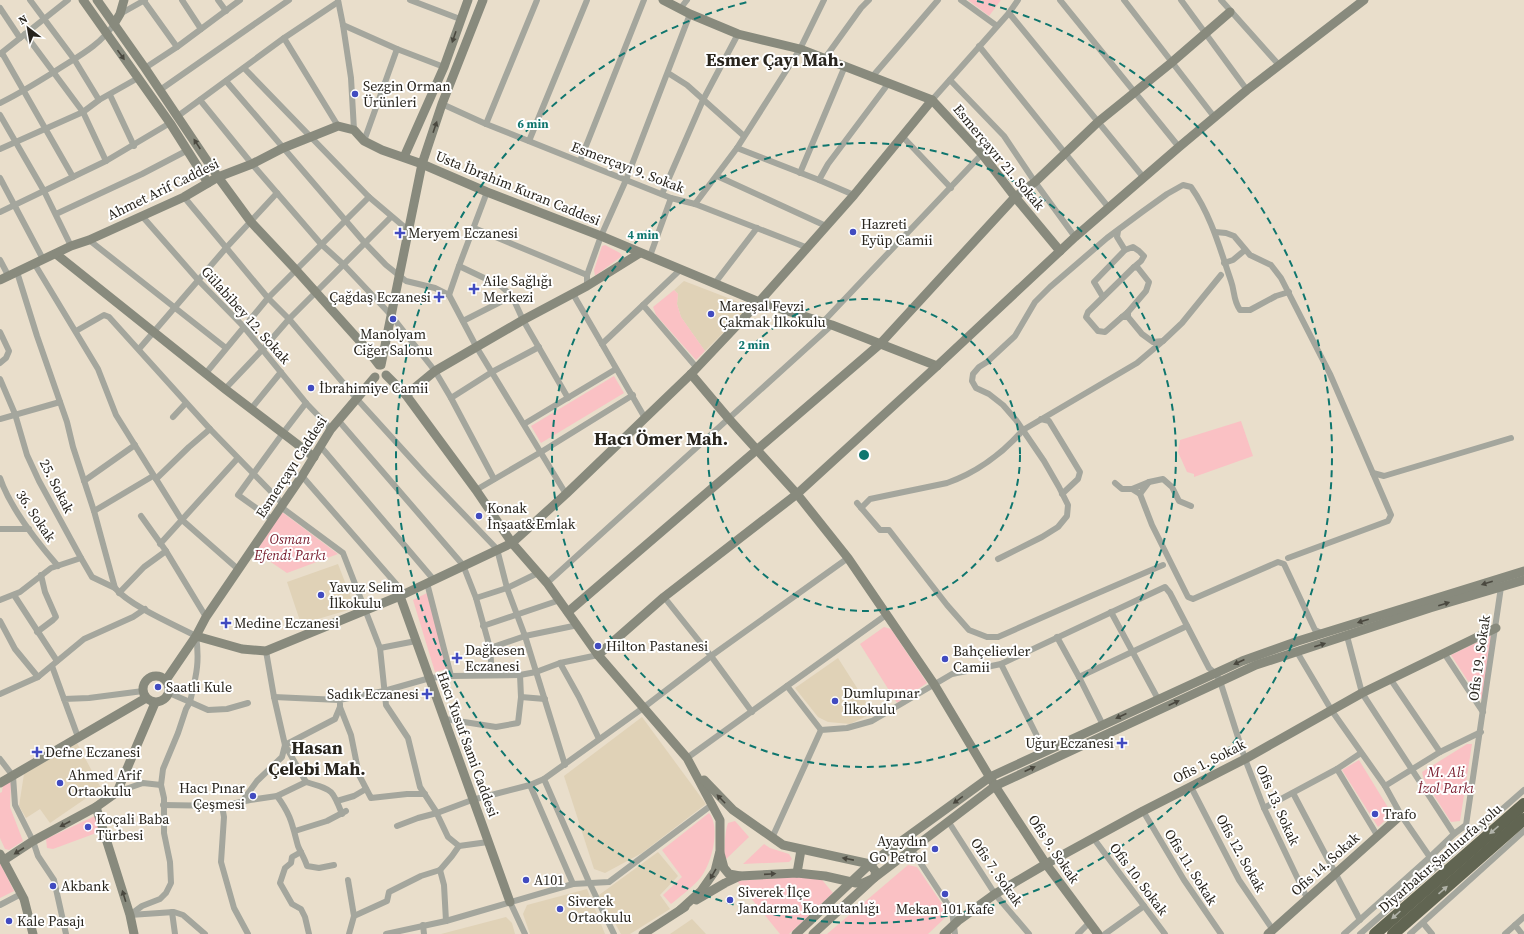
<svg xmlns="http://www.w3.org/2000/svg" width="1524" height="934" font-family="'Source Serif 4',serif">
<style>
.built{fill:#e0d2b7}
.green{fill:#fac1c4}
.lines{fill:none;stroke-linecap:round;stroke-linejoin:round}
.street{stroke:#a4a69d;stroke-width:6}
.secondary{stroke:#888a7d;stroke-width:9}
.highway{stroke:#616552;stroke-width:12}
.oneway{fill:#4a483f}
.oneway2{fill:#b0b2a8}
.ring{fill:none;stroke:#0f766e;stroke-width:2;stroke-dasharray:7 5}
.poi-dot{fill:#414bc0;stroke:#fff;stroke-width:1.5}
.labels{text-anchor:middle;stroke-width:4;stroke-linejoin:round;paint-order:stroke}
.poi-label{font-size:14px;fill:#28241d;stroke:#fff;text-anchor:start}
.street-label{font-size:14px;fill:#28241d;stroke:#fff}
.park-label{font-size:14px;font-style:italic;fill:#791d2e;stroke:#fff}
.district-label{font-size:18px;font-weight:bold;fill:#28241d;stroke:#fff}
.centre{fill:#0f766e;stroke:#fff;stroke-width:2}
.ring-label{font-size:12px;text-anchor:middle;font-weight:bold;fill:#0f766e;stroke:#fff;stroke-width:4;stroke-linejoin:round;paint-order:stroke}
</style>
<rect width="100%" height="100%" fill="#e9decb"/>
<g class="built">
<path d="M684,281L736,301L745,311L705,351L681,317L677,304L678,294L674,290Z"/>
<path d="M338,564L355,608L301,624L287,582Z"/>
<path d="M838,658L873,713L850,724L828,722L818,717L795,688Z"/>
<path d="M642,717L706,804L642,853L605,873L594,869L564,776Z"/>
<path d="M77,743L101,788L50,823L40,809L26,818L19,806L24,774Z"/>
<path d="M658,852L678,876L660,895L670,909L630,934H621L599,895Z"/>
<path d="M587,889L605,934H530L523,914L527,905Z"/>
<path d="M506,917L512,923L515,934H441Z"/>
<path d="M692,919L706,934H670Z"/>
</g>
<g class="green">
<path d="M968,0H1001L989,16Z"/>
<path d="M605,245L620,253L622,256L595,276L594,270L602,246Z"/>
<path d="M674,290L678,294L677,304L681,317L705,351L696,360L656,315L653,307Z"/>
<path d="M614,376L624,393L541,443L531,426Z"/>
<path d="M1241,421L1253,456L1194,477V474L1187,472L1178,452L1180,440Z"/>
<path d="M282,512L338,554L287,573L256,552Z"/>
<path d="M427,593L447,669L435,672L413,600Z"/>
<path d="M884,627L891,629L927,683L897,703L860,644Z"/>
<path d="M1490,636H1493L1484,699L1479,698L1451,655Z"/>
<path d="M1467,744H1472L1460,821L1451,822L1424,780L1422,772Z"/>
<path d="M1359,760L1392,814L1378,827L1342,770Z"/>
<path d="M11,781L10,807L23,841L9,850L5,849L0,838V793L2,792L3,784Z"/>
<path d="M709,813C721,827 712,863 701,877C693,887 681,896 671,904L663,895L682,877L662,850Z"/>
<path d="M95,816L99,832L53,849L47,848L46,839Z"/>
<path d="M735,821L749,837L724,861C725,848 724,834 728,823Z"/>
<path d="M764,844L770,848L789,854L792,859L789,862L743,864Z"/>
<path d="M0,863L14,891L0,898Z"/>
<path d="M908,865L917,867L949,914L928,934H827Z"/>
<path d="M818,875L833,893L789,934H780L737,881Z"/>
</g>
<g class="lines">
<g class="street">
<path d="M30,0L74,59L99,100"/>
<path d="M182,0L201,29"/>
<path d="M218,0L226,11"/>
<path d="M338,0L343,25L351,78L354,130"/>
<path d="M410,0L460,19"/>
<path d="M961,0L997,26"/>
<path d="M1060,0L1179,147"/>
<path d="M1124,0L1215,118"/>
<path d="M1181,0L1247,90"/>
<path d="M1221,0L1279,65"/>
<path d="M144,1L177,47"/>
<path d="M0,8L20,38"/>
<path d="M680,9L687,0"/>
<path d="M1009,13L1144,178"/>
<path d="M120,14L145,0"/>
<path d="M343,25L397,49L444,67"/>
<path d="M25,34L83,112L106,161"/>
<path d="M284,38L338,126"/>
<path d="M979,46L1109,208"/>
<path d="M2,53L73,177"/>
<path d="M0,54L68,0"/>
<path d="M825,58L861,8L869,0"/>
<path d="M145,68L177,47L240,0"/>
<path d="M244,68L369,197L408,230"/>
<path d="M668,73L687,85L744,136"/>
<path d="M872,77L938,0"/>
<path d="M950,80L1004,136L1035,182L1075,237"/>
<path d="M226,81L364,242L386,265L406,281L435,288L449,295L477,348L566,494"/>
<path d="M160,90L289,0"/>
<path d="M110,95L134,146"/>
<path d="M200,100L252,164L321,244L343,264L390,314L435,371L451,398L494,479"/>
<path d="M932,100L1009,13L1018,0"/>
<path d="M0,103C19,94 36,83 54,72C75,58 100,46 114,24"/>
<path d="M442,104L486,124L671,198L695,204L808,248"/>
<path d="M0,115L44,191L71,246"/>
<path d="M178,116L284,38L338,2"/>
<path d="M486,124L537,0"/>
<path d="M902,136L951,188"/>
<path d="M364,141L397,49"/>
<path d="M529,141L587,0"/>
<path d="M737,148L819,180L854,195"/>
<path d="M0,149L83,112L99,100L138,78"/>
<path d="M580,161L644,0"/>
<path d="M800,173L845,66"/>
<path d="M717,176L826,226"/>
<path d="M0,178L43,259"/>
<path d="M819,180L828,164L888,84"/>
<path d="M662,194L703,100L738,34"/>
<path d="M184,197L268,298L289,319L356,398L425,474L497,549L507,588L525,636L565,765"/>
<path d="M695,204L737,148L800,49L824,0"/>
<path d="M0,212L106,161L170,123"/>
<path d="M56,214L142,174L188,150"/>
<path d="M142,216L199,281L244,327L306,403L331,429"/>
<path d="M474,228L587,275"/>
<path d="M1118,231L1117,237L1125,250"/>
<path d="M1215,232L1226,233L1234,236L1250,255L1271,265L1281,278L1330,374L1391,515L1388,521L1288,558"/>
<path d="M89,240L226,348"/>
<path d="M650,256L671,198"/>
<path d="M0,260L9,277"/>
<path d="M34,263L98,369L116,415L181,519L239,570"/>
<path d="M1224,263L1233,260L1245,250"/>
<path d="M459,266L501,286L512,296L523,320L568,398"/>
<path d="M17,272L37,336L67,422L73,447L94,511L115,588C130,606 175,625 196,636C200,663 196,676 190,702L208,710L227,709L248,703"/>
<path d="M715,283L757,228"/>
<path d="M587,286V275L601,236L626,180L690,14"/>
<path d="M573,294L645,418"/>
<path d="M449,295L459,266L487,192"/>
<path d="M1103,297L1094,282L1125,250L1133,247L1139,251L1144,256L1141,261L1134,267"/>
<path d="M643,305L697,368"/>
<path d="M1122,317L1105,332L1098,331L1086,317L1088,312L1134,267L1138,268L1149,282L1146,291L1128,312"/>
<path d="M1128,317V312L1122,317H1128L1142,334L1153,342L1163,341L1182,323L1221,275"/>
<path d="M463,321L512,296"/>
<path d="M823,322L982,154"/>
<path d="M76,331L104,315L109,317L210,429L283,504"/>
<path d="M0,332L9,351L6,358L0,363"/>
<path d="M602,344L681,269"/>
<path d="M139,349L226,248L277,193"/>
<path d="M206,373L268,298L369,197"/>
<path d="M0,379L15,414L27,455L39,481L81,558L92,577L115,588"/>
<path d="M225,389L263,349L289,319L391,217"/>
<path d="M451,398L492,372L539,347"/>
<path d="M251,409L281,372"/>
<path d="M173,417L186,403"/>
<path d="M0,419L60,402"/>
<path d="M1041,419L1049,421L1080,472L1078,479L1062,494"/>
<path d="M338,420L463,565L476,598L490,648L492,675"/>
<path d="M524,424L616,369"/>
<path d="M321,447L434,580"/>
<path d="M1373,473L1384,476L1511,438"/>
<path d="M302,476L404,593"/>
<path d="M0,478C10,507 37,542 58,566"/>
<path d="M156,479L189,447L210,429"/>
<path d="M84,481L135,445"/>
<path d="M1149,482L1163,479L1172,487L1179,501L1191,506"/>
<path d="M1115,483L1122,489H1132L1140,494L1152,525L1188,597L1193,599L1278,562L1284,564L1315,630L1323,634"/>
<path d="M1132,489L1149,482L1140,494"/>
<path d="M476,490L541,452L633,395"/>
<path d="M857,503L880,530H889L947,605L969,630L987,637H998L1091,596L1163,565"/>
<path d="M281,507L343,553L380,648L386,705L408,738L420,787L437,813L438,816L448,837L459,846L452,856L440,870L421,876L389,892L387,901L354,916L349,934"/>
<path d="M861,508L870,499L947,483C976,473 1003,453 1023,430L1137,363L1163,341"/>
<path d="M94,511L153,476"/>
<path d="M141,516L166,551L206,617"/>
<path d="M273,520L238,495L283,433L306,403"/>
<path d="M0,529H29"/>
<path d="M160,544L237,459"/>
<path d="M998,559L1042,537L1058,527L1067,516L1068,505L1059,487L1044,461L1016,420L1003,405L989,394L976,388L972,381L973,374L979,367L987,362L1015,336L1035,302L1050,287L1107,238L1142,212L1167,194L1183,185L1191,187C1211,215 1220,249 1231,281C1235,292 1233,300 1240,310H1250L1276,296L1289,292"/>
<path d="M427,583L451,676"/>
<path d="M547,583L832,325"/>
<path d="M119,593L144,567L166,551"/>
<path d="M14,595L57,661"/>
<path d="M664,597L711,656L752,712"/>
<path d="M476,598L507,588L538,573"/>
<path d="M0,600L20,592L51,568L81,558"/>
<path d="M1111,612L1158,699"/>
<path d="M0,621L15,649L38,677"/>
<path d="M483,626L560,600"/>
<path d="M37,632L53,620L56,617L45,592L41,575"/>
<path d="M1347,636L1362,693L1454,834"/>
<path d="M1057,637L1079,677L1187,626"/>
<path d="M380,648L416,641"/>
<path d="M490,648L525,636L578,625"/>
<path d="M1297,652L1332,711L1385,786L1401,815L1436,866"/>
<path d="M1444,653L1483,712"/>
<path d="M560,663L579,697L599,739"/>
<path d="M1001,664L1045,752"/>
<path d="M52,666L64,699"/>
<path d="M1079,677L1103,725"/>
<path d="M1391,680L1440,752"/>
<path d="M787,686L886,615"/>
<path d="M0,694L38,677L84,639L133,617L145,609"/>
<path d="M274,697L339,700L384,691L430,678L451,676L520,675L536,672L560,663L598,655"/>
<path d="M521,697L545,699"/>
<path d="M340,707L351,735L359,775L371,798L407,794H425"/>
<path d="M445,719L496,727L518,723L521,697L520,675"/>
<path d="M78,737L64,699L89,698L143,691"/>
<path d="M285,745L335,719L340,707V704"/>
<path d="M687,758L787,686L821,730"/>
<path d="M0,759L13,776L15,805L33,841L38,856L54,880L66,934"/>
<path d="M1337,769L1377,835"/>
<path d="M306,782C332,790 332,788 342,814"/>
<path d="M530,785L573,884"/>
<path d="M1385,786L1440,752L1481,732"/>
<path d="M1191,787L1239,880L1273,930"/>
<path d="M117,792L143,783L161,785L163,769L178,733L186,709L190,702L169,693"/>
<path d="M1293,793L1360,920"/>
<path d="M277,796C291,815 292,824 298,846C301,853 305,859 307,866L319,868L334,865"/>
<path d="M337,801L354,796L366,789"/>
<path d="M241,803L257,781L282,757L285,745"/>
<path d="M163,805L222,806L250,800L277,796L306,782L285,745L274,697L266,651"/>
<path d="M222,806L224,817L221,862L234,908L248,934"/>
<path d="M1264,808L1337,769L1361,753"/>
<path d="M1143,811L1184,880L1221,934"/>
<path d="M948,821L995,894L1029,934"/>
<path d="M397,826L418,818L437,813L472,800L530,785L544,779"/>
<path d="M295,831L327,821L346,811"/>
<path d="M772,838L821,730L847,728L872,721L952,674L1001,664L1165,587L1170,593L1209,668L1216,674L1220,681L1245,759L1264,808L1307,898"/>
<path d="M1094,839L1165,934"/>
<path d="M459,846L488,842"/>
<path d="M912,850L952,911L955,934"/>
<path d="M301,852L292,857L291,863L285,868L280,883L292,904L301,909L305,917L309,934"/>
<path d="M440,870L444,885L446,921"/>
<path d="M348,880L354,916"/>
<path d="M510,902L525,934"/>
<path d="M0,905L21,894"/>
<path d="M172,912L175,934"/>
<path d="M130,915L142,906L160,899L166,893L171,883L170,862L164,833V798L161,785"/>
<path d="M130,915L174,912L183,915L205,934"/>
<path d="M1423,923L1432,934"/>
<path d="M423,925L424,934"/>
<path d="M1515,925L1522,934"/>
<path d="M386,934L446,921L573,884L609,882L713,804"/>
<path d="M614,934L589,882L544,779L643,708L711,656L848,558"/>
<path d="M1078,934L1089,923"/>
<path d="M1105,934L1144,906"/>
<path d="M1344,934L1430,857L1454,834L1466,825L1501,587"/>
<path d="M1360,934L1524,790"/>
<path d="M1410,934L1524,831"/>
<path d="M1505,934L1524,917"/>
</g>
<g class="secondary">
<path d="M83,0L170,123L208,183"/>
<path d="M97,0L145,68L218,177L251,222L296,270L366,348L379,365"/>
<path d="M663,0L690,14L738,34L800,49L932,100L982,154L1015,197L1060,251"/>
<path d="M114,24L120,14L124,0"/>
<path d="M404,157L444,67L468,0"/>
<path d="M56,254L225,389L314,457"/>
<path d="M0,280L71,246L89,240L184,197L218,177L252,164L283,148L338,126L354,130L364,141L382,150L422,164L487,192L601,236L759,302L832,325L937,366"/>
<path d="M381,365L422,164L442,104L483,0"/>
<path d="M691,374L729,419L797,494L848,558L934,684L995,786L1046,864L1098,934"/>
<path d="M386,375L406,395L476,490L512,543L547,583L598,655L687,758L720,820V851L715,871L701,891L680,910"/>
<path d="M406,395L435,371L523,320L587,286L640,253"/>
<path d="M400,596L510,902"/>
<path d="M568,612L880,344L1015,197L1035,182L1098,122L1171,63L1230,12"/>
<path d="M196,636L242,649L266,651L400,596L512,543L566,494L691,374L759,302L854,195L932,100"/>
<path d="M598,655L664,597L797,494L937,366L1075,237L1179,147L1247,90L1364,0"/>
<circle cx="156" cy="689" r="13"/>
<path d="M166,680L196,636L206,617L302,476L331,429L375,377"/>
<path d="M704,780L733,810L783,845L870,864L876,872L874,878L863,883H856L825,876L797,873L740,876L729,874L724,868L720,853"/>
<path d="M0,783L146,698"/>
<path d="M96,807L130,915L134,934"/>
<path d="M0,854L24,899L33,934"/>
<path d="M4,860L33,841L96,807L117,792L155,703"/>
<path d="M797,873L801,850"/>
<path d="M696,900L725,883L740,876"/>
<path d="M643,934L685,907"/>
<path d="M796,934L870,864L990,777L1242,661L1298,641L1524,571"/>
<path d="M813,934L874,878L995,786L1256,665L1430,608L1524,580"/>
<path d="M944,934L959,920L995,894L1046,864L1143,811L1245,759L1362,693L1496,628"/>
<path d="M1268,934L1401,815"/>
</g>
<g class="highway">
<path d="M1375,934L1524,804"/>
<path d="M1393,934L1524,819"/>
</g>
</g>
<defs><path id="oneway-solid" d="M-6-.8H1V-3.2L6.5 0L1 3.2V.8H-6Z"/></defs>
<g class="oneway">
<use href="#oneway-solid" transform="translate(454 37) rotate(109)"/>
<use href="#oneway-solid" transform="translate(121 55) rotate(54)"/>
<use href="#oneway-solid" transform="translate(435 127) rotate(-71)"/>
<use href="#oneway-solid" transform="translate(197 144) rotate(-123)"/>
<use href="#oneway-solid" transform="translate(1487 583) rotate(163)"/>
<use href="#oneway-solid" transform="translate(1444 604) rotate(-17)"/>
<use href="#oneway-solid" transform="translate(1363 621) rotate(163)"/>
<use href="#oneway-solid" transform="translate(1320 645) rotate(-18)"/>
<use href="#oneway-solid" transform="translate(1239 662) rotate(155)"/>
<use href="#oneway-solid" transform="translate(1174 703) rotate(-25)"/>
<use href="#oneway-solid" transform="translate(1121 716) rotate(155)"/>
<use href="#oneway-solid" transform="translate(1030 769) rotate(-25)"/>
<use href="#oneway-solid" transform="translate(721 799) rotate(-134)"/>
<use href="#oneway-solid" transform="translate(958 800) rotate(144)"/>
<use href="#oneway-solid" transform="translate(65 824) rotate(152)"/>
<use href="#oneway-solid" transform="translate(19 851) rotate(147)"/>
<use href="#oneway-solid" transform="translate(848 859) rotate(-169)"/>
<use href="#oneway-solid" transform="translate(713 874) rotate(120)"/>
<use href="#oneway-solid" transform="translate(770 874) rotate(-4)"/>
<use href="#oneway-solid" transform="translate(124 896) rotate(-107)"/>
</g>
<g class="oneway2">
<use href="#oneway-solid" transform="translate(1494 830) rotate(139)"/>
<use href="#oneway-solid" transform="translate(1443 890) rotate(-41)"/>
<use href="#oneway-solid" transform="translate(1396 915) rotate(138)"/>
</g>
<g class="ring">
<circle cx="864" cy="455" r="156"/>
<circle cx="864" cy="455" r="312"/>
<path d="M977 1A468 468 0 1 1 751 1"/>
</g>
<g class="poi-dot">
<circle cx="355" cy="94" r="4"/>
<circle cx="853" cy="232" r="4"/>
<path d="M398 227h4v4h4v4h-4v4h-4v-4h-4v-4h4z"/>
<path d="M472 283h4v4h4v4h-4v4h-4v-4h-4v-4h4z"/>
<path d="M437 291h4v4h4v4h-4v4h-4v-4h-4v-4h4z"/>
<circle cx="711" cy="314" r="4"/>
<circle cx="393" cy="319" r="4"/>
<circle cx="311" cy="388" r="4"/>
<circle cx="479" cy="516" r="4"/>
<circle cx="321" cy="595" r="4"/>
<path d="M224 617h4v4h4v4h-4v4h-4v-4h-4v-4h4z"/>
<circle cx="598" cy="646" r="4"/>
<path d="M455 652h4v4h4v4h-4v4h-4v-4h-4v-4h4z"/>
<circle cx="945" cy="659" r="4"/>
<circle cx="158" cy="687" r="4"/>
<path d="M425 688h4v4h4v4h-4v4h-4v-4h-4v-4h4z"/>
<circle cx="835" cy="701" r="4"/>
<path d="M1120 737h4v4h4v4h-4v4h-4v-4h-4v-4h4z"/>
<path d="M35 746h4v4h4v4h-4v4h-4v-4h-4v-4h4z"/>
<circle cx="60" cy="783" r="4"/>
<circle cx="253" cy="796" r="4"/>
<circle cx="1375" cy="814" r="4"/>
<circle cx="88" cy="827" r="4"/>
<circle cx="935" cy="849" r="4"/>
<circle cx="526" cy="880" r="4"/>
<circle cx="53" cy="886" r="4"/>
<circle cx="945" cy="894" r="4"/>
<circle cx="730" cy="900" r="4"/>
<circle cx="560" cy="909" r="4"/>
<circle cx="9" cy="921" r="4"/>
</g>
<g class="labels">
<g class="poi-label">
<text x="363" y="91">Sezgin Orman<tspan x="363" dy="16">Ürünleri</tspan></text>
<text x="861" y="229">Hazreti<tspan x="861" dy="16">Eyüp Camii</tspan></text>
<text x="408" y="238">Meryem Eczanesi</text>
<text x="483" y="286">Aile Sağlığı<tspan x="483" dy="16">Merkezi</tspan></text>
<text x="431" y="302" text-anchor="end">Çağdaş Eczanesi</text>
<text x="719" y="311">Mareşal Fevzi<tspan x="719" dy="16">Çakmak İlkokulu</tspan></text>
<text x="393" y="339" text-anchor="middle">Manolyam<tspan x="393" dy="16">Ciğer Salonu</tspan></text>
<text x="319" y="393">İbrahimiye Camii</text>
<text x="487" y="513">Konak<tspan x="487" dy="16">İnşaat&amp;Emlak</tspan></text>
<text x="329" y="592">Yavuz Selim<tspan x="329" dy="16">İlkokulu</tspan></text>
<text x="234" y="628">Medine Eczanesi</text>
<text x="606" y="651">Hilton Pastanesi</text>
<text x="465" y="655">Dağkesen<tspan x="465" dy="16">Eczanesi</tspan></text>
<text x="953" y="656">Bahçelievler<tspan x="953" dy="16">Camii</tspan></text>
<text x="166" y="692">Saatli Kule</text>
<text x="843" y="698">Dumlupınar<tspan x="843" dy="16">İlkokulu</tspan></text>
<text x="419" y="699" text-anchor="end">Sadık Eczanesi</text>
<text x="1114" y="748" text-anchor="end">Uğur Eczanesi</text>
<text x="45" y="757">Defne Eczanesi</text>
<text x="68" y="780">Ahmed Arif<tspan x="68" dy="16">Ortaokulu</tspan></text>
<text x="245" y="793" text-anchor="end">Hacı Pınar<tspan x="245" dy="16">Çeşmesi</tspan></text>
<text x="1383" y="819">Trafo</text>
<text x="96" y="824">Koçali Baba<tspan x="96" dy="16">Türbesi</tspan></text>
<text x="927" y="846" text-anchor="end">Ayaydın<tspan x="927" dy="16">Go Petrol</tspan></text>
<text x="534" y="885">A101</text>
<text x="61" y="891">Akbank</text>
<text x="738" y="897">Siverek İlçe<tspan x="738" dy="16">Jandarma Komutanlığı</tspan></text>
<text x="568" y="906">Siverek<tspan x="568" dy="16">Ortaokulu</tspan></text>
<text x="945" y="914" text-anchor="middle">Mekan 101 Kafe</text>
<text x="17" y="926">Kale Pasajı</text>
</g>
<g class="street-label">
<text transform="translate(999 157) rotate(50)" y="5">Esmerçayır 21. Sokak</text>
<text transform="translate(628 167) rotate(21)" y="5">Esmerçayı 9. Sokak</text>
<text transform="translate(518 188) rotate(22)" y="5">Usta İbrahim Kuran Caddesi</text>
<text transform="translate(163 189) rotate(-26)" y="5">Ahmet Arif Caddesi</text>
<text transform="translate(246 315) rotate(48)" y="5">Gülabibey 12. Sokak</text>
<text transform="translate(291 467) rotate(-57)" y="5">Esmerçayı Caddesi</text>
<text transform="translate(57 486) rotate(63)" y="5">25. Sokak</text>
<text transform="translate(36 516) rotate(56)" y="5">36. Sokak</text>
<text transform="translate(1479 658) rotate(-82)" y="5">Ofis 19. Sokak</text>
<text transform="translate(468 744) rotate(70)" y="5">Hacı Yusuf Sami Caddesi</text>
<text transform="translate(1209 761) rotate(-27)" y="5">Ofis 1. Sokak</text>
<text transform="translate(1278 805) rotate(66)" y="5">Ofis 13. Sokak</text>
<text transform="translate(1054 849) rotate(56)" y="5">Ofis 9. Sokak</text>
<text transform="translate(1241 853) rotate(61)" y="5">Ofis 12. Sokak</text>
<text transform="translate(1440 858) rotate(-41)" y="5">Diyarbakır-Şanlıurfa yolu</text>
<text transform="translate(1325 864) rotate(-42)" y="5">Ofis 14. Sokak</text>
<text transform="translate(1191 867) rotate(58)" y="5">Ofis 11. Sokak</text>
<text transform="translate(997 872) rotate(55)" y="5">Ofis 7. Sokak</text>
<text transform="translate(1139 879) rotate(53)" y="5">Ofis 10. Sokak</text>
</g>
<g class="park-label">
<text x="290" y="544">Osman<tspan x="290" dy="16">Efendi Parkı</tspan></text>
<text x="1446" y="777">M. Ali<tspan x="1446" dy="16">İzol Parkı</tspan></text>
</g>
<g class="district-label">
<text x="775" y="66">Esmer Çayı Mah.</text>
<text x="661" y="445">Hacı Ömer Mah.</text>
<text x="317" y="754">Hasan<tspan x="317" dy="21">Çelebi Mah.</tspan></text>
</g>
</g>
<circle cx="864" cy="455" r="6" class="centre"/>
<g class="ring-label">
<text x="533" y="128">6 min</text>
<text x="643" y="239">4 min</text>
<text x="754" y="349">2 min</text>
</g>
<g transform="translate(28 28) rotate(329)" stroke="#ffffff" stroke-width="3" paint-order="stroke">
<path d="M0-3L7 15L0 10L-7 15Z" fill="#28241d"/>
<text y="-6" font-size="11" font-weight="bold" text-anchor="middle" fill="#28241d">N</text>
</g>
</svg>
